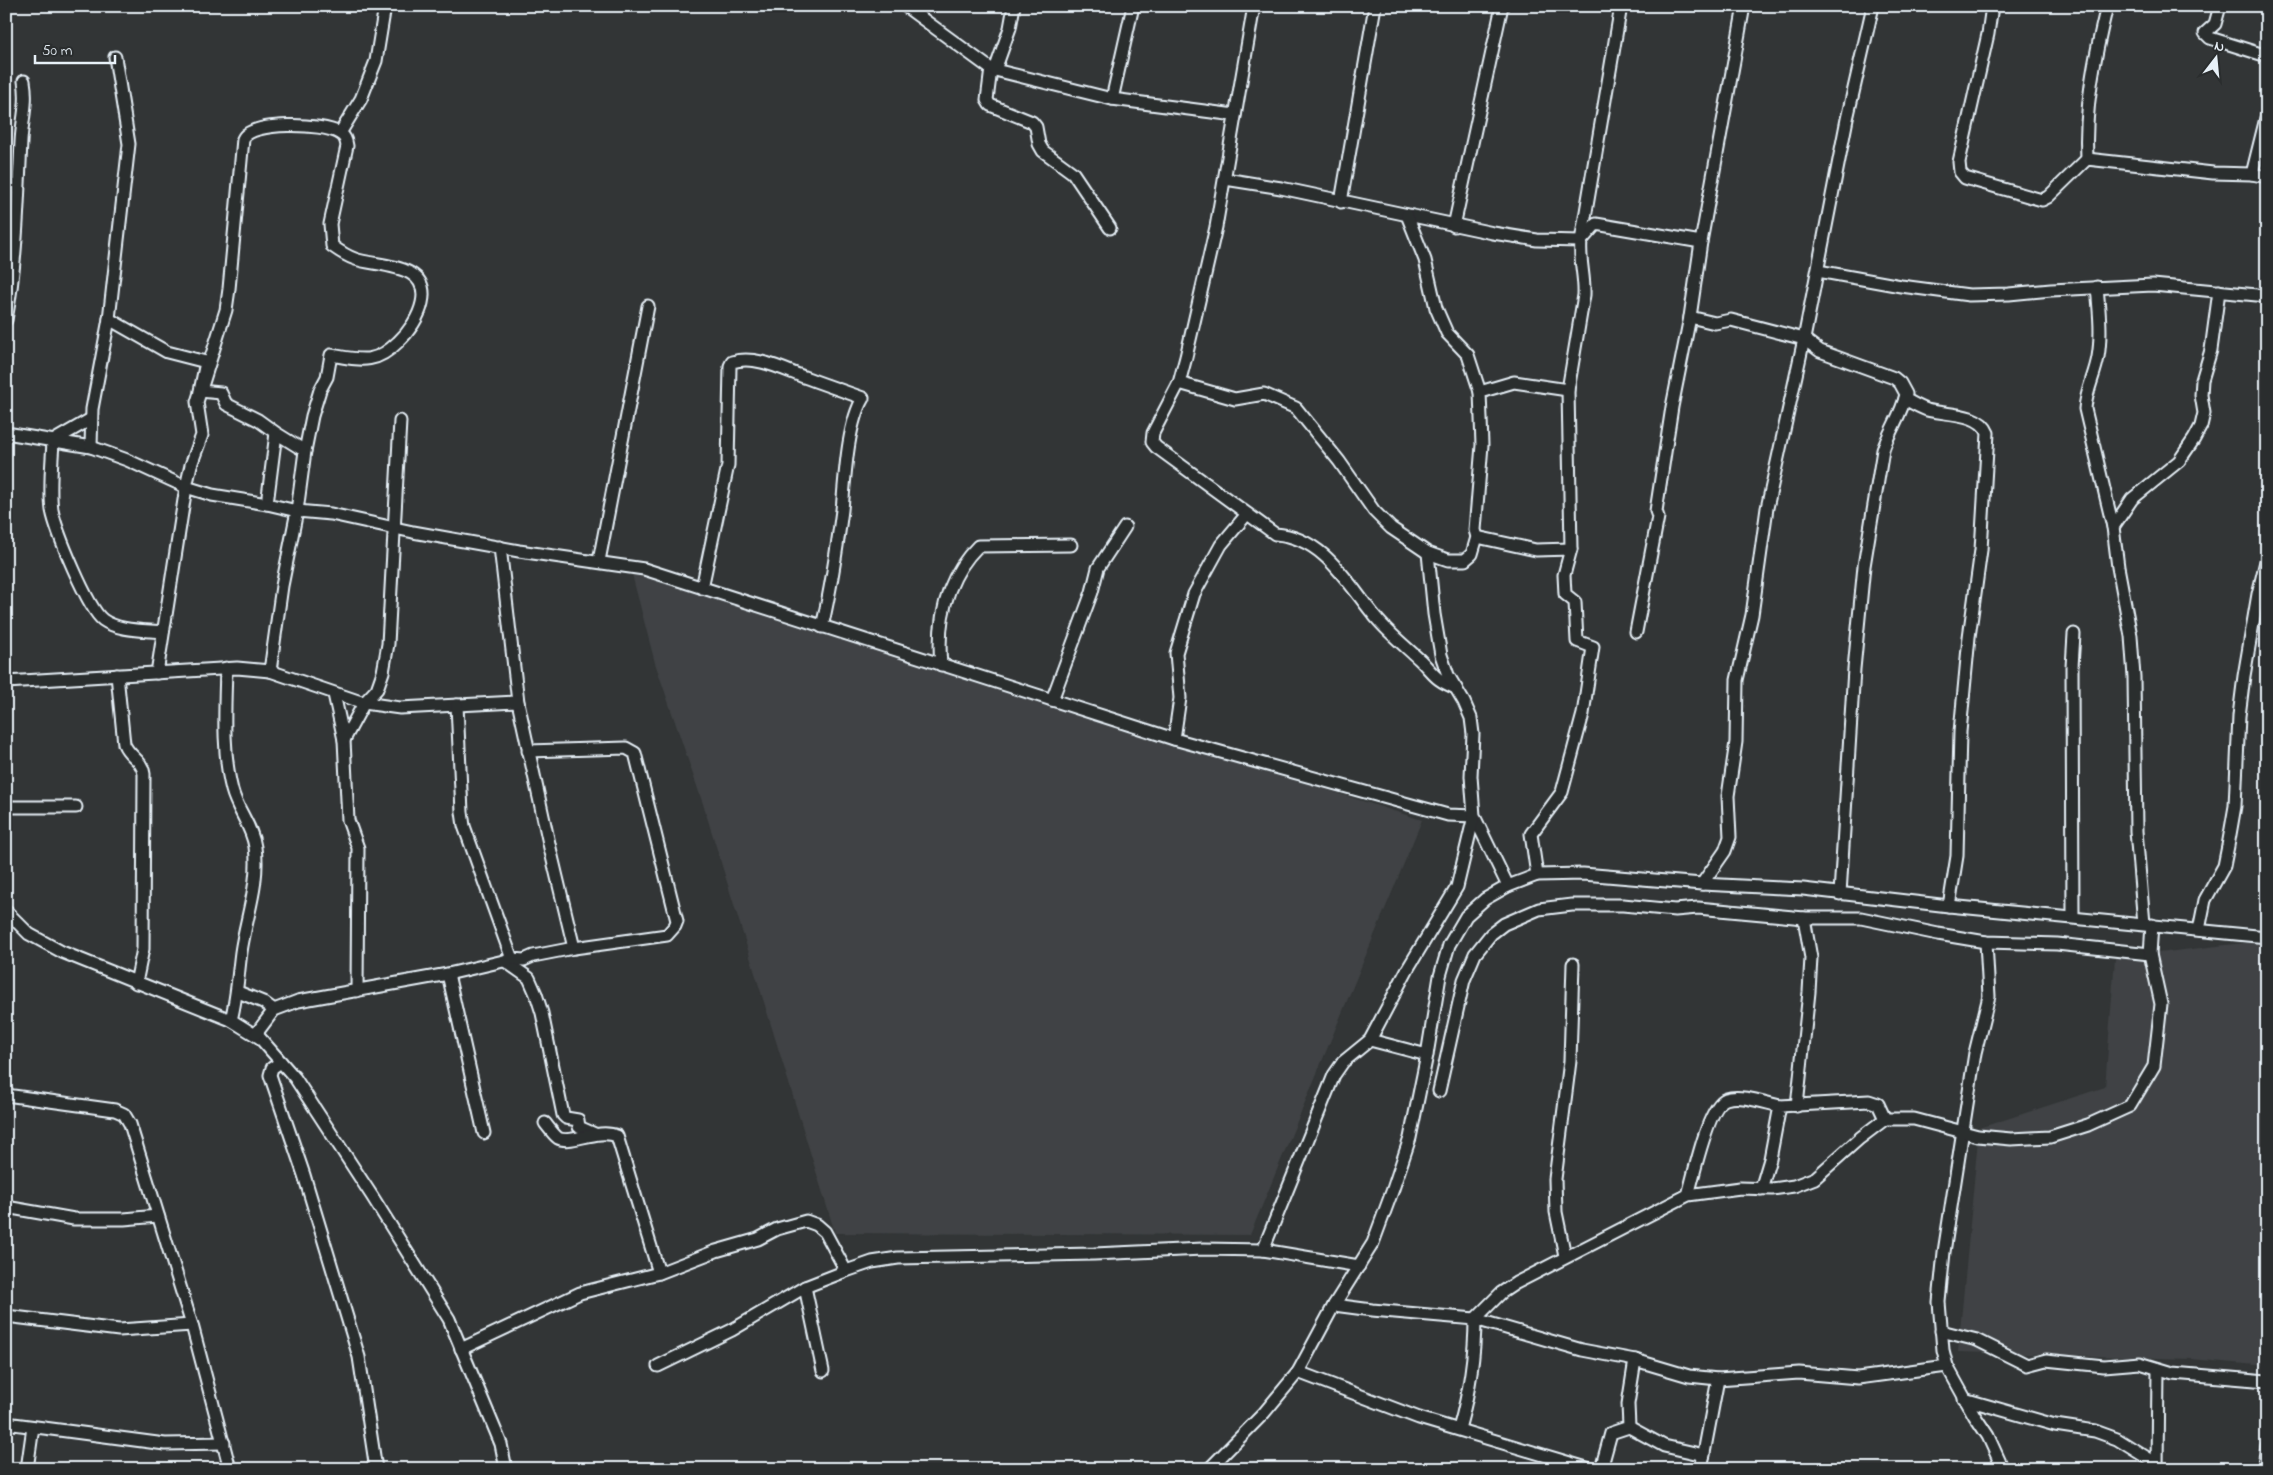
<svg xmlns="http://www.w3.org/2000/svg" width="2273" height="1475" font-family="'Indie Flower',sans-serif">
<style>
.built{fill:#3f4244}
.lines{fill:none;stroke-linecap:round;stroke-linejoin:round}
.street-casing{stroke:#e8f1f8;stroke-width:15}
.street{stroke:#2a2d2e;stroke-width:11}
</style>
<rect width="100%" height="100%" fill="#323536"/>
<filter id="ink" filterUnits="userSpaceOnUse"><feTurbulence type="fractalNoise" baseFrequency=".02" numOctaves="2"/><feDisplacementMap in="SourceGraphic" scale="10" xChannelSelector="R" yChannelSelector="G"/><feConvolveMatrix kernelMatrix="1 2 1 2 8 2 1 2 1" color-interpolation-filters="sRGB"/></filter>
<g filter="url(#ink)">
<g class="built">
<path d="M630,567L1422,820L1250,1235L835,1233L703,804L655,663Z"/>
<path d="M2267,898V1366L2191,1359L1958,1352L1979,1128L2105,1087L2115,958L2260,941Z"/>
</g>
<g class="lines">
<defs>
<g id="street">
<path d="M905,6L991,69L987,100L990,105L1032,122L1036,127L1039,144L1043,151L1073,173L1110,228"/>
<path d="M1254,6L1216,227L1186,357L1179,383L1153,433L1152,442L1156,447L1275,534C1325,537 1349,586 1378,620C1390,634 1406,647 1420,660C1434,674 1435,680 1456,688"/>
<path d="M1992,6L1988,34L1959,162L1960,172L1965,178L2042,200L2048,197L2087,159L2213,173L2252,174L2267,114"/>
<path d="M2220,6L2215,24L2205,33L2210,38L2267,56"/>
<path d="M991,69L1112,99L1235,115"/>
<path d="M995,70L1010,28L1014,6"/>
<path d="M1112,99L1133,6"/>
<path d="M340,133L361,99L376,61L385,6"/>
<path d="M2087,159C2084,109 2095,55 2107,6"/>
<path d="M2252,174L2267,177"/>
<path d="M1225,179L1281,188L1493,233L1537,240L1581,241L1596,224L1701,242L1744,6"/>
<path d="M1341,202L1375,6"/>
<path d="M1407,215L1425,260L1436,308L1447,333L1468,355L1480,392L1514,382L1568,390"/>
<path d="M1454,226L1502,6"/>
<path d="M1818,271L1901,286L1969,295L2009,294L2051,290L2153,285L2267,296"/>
<path d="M2097,287C2099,309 2102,334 2098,357C2095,375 2086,390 2085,409L2113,527L2118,567L2131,636L2134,677L2136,831L2144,924"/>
<path d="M1690,317L1715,323L1731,320L1804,339L1767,508L1752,615L1737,680L1736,742L1728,796L1730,837L1725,851L1702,884"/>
<path d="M109,319L167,352L206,362L200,391L221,393L226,404L258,420L276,433L267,504L297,511L305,451L276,433"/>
<path d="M6,320C17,261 18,201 21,142C22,120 28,103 24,81"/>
<path d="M1179,383L1235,399L1264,394L1296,408L1339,461L1374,511L1391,528L1428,553L1448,560H1465L1472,554L1477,537L1475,530L1482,445L1480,392"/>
<path d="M1905,399C1912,403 1919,407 1927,410C1945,415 1980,412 1988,433L1981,550L1969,637L1960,732L1957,856L1949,906"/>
<path d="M91,419L53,441C52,463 49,488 52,510C56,531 88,609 103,620C118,631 145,630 163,632"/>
<path d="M6,433L91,447L127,460L186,487L212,495L267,504"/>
<path d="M91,447L92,409L109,319L129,144L115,57"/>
<path d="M2113,527L2132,499L2179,461L2194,439L2201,426L2204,413L2201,395L2202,380L2211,350L2219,291"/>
<path d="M1477,537L1536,550L1571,549"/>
<path d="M500,547L518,702L550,848L574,948"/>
<path d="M599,561L648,306"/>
<path d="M702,588L728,465L730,366L732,362C756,355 782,369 804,377C823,384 843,391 863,398C847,425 845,478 842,510C837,549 831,588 822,627"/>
<path d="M1636,632L1658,517L1656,511L1672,407L1690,317L1701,242"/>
<path d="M941,665C937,621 946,578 978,546L1071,545"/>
<path d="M226,668C225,708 222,751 232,790C237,810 252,826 255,847C260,883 246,917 241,952C238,975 237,997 231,1020"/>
<path d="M270,671L364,703L400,708L518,702"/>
<path d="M157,673L186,487L191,465L202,435L197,402L226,310L229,289L243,139C251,121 323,123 339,133C345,136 346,140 347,146L330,224L332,246C339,251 346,256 355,259C379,267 431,263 422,303C419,317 409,332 398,342C375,365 361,360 331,355L327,377L320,390L312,416L305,451"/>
<path d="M117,675L124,744C129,757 142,759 144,774L143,949L136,983"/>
<path d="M6,682L237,668L270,671L282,586L297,511L331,514L413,532L519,551L644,569L1174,739L1448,815L1474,816"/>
<path d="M334,694L344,740L348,820L358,848L357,991"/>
<path d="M1052,700L1092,592L1098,568L1125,527"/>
<path d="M457,705L462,812L464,826L512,959"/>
<path d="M1174,739L1180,698L1176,653L1194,594L1221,545L1247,514"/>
<path d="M344,740L364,703L377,689L383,672L388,644L400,421"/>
<path d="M6,807H76"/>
<path d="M1474,816L1508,886"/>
<path d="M1537,875L1531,834L1562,792L1583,714L1593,647L1577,641L1575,602L1565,594L1564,575L1571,549L1568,390L1584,295C1585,277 1579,260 1581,241L1621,6"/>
<path d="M1840,894L1854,669L1864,566L1883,450C1889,431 1902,414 1906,394L1900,383L1894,378L1820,351L1804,339L1847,119L1873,6"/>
<path d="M6,911L29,934L62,952L231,1020L260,1038L295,1078L372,1196L449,1319L501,1444L506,1469"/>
<path d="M2073,917L2072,667L2074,634"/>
<path d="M2199,930L2205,900L2224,866L2228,846L2235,806L2239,716L2244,676L2258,594L2267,557"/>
<path d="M1986,942L1989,996L1975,1053L1944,1252L1939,1302L1943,1350L1947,1366L1974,1415L1988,1436L2003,1469"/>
<path d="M505,961L529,978L536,994L542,1013L563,1115L566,1118L578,1120L579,1127L595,1134"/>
<path d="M448,974L484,1133"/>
<path d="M238,992L263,1002L274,1010"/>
<path d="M256,1034L274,1010L298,1001L448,974L512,959L524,960L533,956L574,948L667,935L675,926L677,921L635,753L626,748L528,751"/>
<path d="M1370,1040L1427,1055"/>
<path d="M281,1062L272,1068L270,1075L304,1175L359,1357L376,1469"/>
<path d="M1439,1091L1464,980L1475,954L1491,934L1504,924L1539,909L1572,905H1623L1675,910L1698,908L1804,918H1861L1938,934L1986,942L2057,944L2150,954"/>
<path d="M6,1095L115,1110L124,1114L130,1124L192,1325L230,1469"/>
<path d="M1797,1106L1809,992L1811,958L1804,918"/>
<path d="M1761,1189L1770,1159L1780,1106L1869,1101L1878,1104L1885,1119"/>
<path d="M1688,1195C1694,1175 1708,1105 1726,1099C1741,1094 1765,1103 1780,1106"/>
<path d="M6,1207L74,1219H124L158,1216"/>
<path d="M1263,1250L1334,1075L1343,1062L1370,1040L1407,970L1457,887L1474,816L1471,776L1473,734L1471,718L1464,702L1448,675L1441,655L1434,614L1428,553"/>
<path d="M1565,1256L1556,1212L1555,1179L1570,1061L1573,964"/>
<path d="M659,1273L716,1251L758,1239L777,1229L806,1221L817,1225L825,1232L846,1271L872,1262L898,1258L1094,1254L1203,1249L1263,1250L1359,1266"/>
<path d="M805,1287L823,1371"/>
<path d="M1334,1305L1372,1310L1475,1319L1582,1350L1635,1360L1689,1376L1718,1379L1799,1373L1858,1378L1947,1366"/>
<path d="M6,1316L119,1330L192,1325"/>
<path d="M1941,1331L1977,1340L2027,1365L2046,1360L2104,1366L2140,1363L2173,1373L2267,1381"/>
<path d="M461,1349L580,1293L659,1273L617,1136C598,1128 570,1145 558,1138C553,1134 549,1128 545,1123"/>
<path d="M658,1366L732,1330L805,1287L846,1271"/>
<path d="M1298,1372L1419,1418L1590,1469"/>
<path d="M1964,1399L2055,1425L2095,1431L2117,1439L2157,1464"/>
<path d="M6,1423L165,1444L224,1443"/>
<path d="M1629,1427L1664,1446L1704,1455"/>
<path d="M1459,1429C1469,1393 1475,1356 1475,1319L1501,1293L1516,1283L1688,1195L1740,1188L1772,1189L1794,1186L1815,1178L1860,1138L1885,1119H1914L1978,1136L2011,1139L2050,1137L2088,1125L2130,1106L2154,1066L2161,1004L2150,954L2152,925"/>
<path d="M27,1469L33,1427"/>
<path d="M1209,1469L1264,1413L1298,1372L1334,1305L1373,1243L1393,1189L1410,1138L1427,1055L1440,976L1449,945L1466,916L1485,899L1508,886L1537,875L1583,874L1702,884L1803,889L1949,906L2267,937"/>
<path d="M1601,1469L1611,1433L1629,1427L1628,1404L1635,1360"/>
<path d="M1701,1469L1718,1379"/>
<path d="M2157,1469L2158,1369"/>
<path d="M2263,1469L2267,1447"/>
</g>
</defs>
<use href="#street" class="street-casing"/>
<use href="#street" class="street"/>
</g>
</g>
<rect width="2273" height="1475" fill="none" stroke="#2a2d2e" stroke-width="25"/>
<rect x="12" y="12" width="2248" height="1450" fill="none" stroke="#e8f1f8" stroke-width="2" filter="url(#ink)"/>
<g transform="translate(2216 58) rotate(16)" stroke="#2a2d2e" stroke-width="4" paint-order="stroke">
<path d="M0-4L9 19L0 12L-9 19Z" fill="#e8f1f8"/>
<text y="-8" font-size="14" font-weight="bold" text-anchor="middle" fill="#e8f1f8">N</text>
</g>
<path d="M35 55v8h80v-8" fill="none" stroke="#e8f1f8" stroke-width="2.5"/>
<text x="42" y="55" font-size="15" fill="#e8f1f8" stroke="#2a2d2e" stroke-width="4" paint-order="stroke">50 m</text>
</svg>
